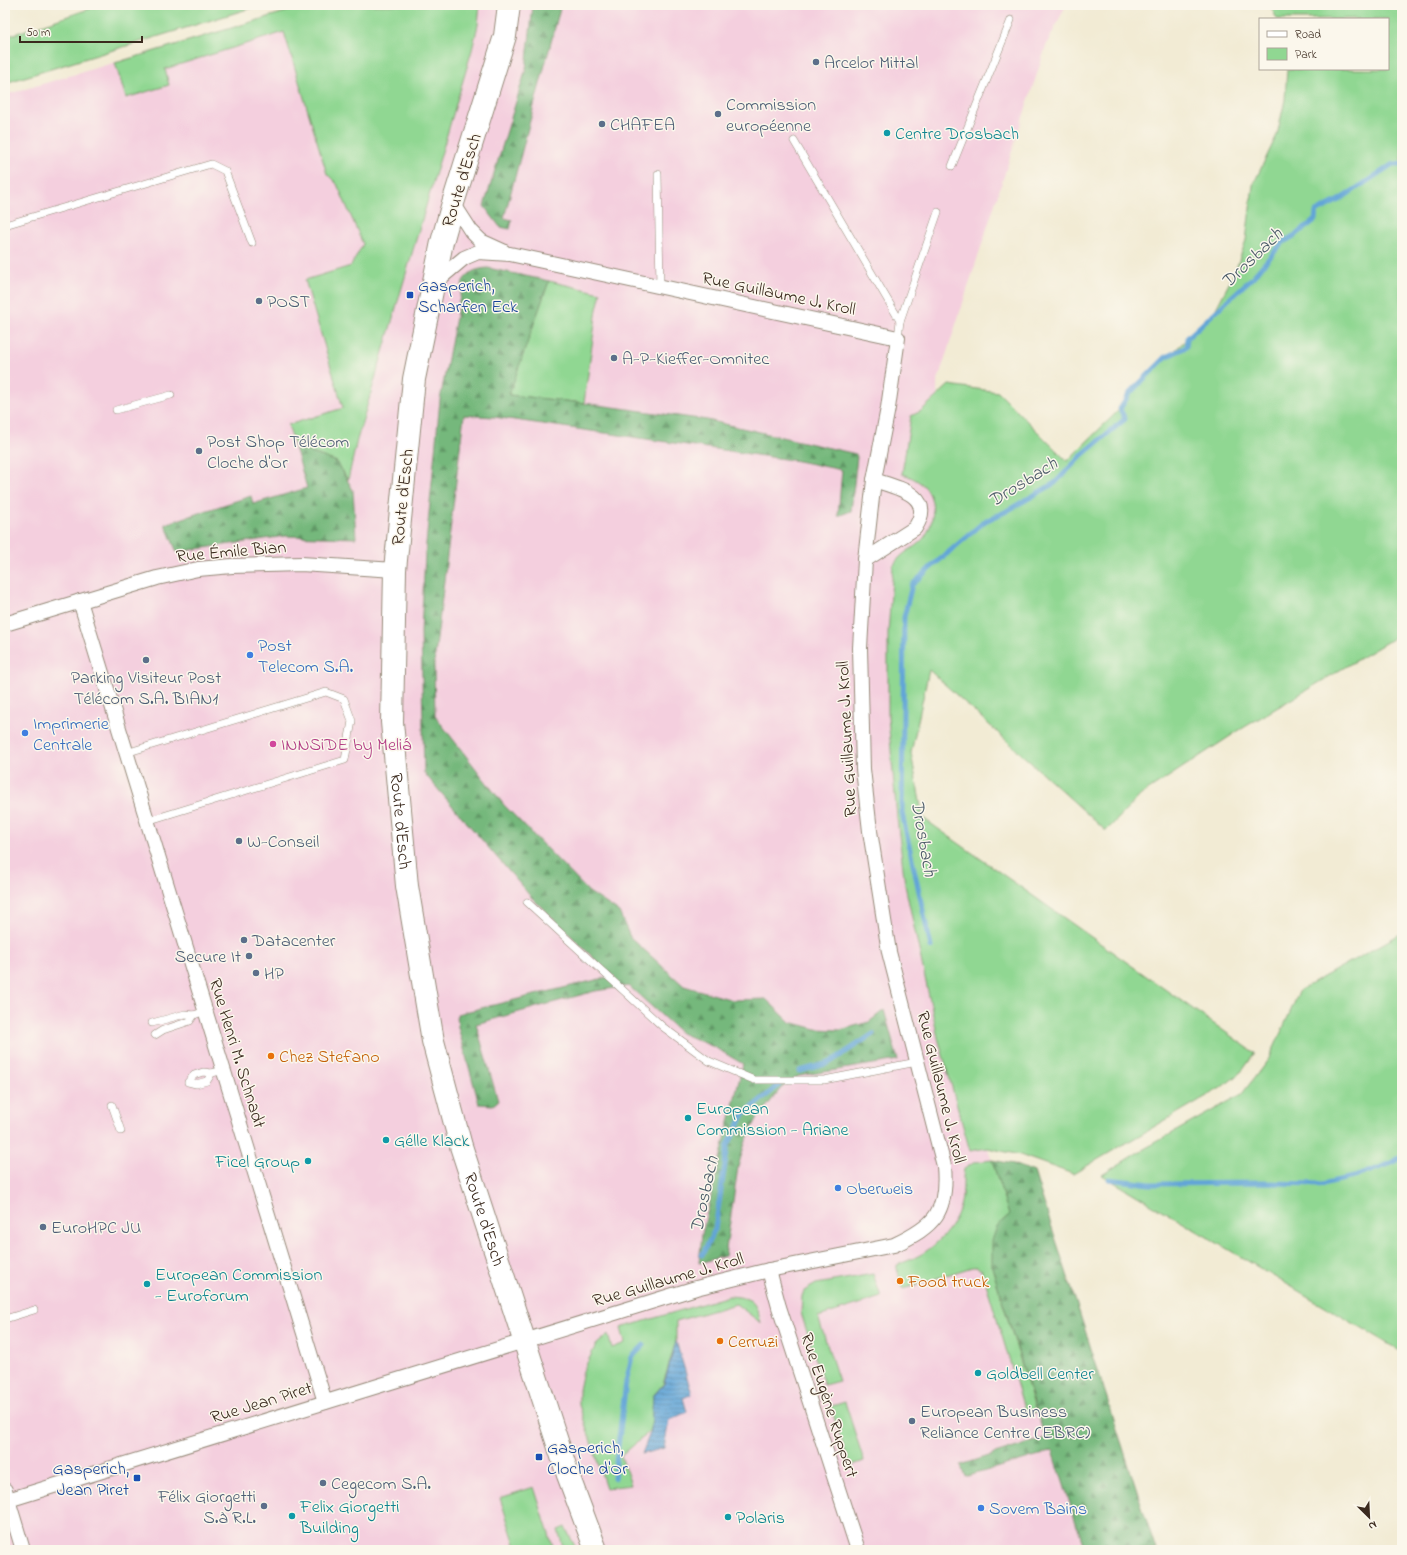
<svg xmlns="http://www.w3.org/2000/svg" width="1407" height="1555" font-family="'Indie Flower',sans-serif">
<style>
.built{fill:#f4cfde}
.green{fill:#90d792;stroke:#668058}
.forest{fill:url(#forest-firs);stroke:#58714d}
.water{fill:url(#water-rules);stroke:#4e687a}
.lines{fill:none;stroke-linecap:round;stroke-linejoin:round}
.stream{stroke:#62a5d7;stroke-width:5}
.lane-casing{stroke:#968a79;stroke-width:8}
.street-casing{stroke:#968a79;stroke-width:16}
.primary-casing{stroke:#968a79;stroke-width:24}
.lane{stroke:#fff;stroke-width:7}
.street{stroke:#fff;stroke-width:14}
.primary{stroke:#fff;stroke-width:22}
.service-dot{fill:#5c6f8a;stroke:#fbf7ec;stroke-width:1.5}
.culture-dot{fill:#0f9aa8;stroke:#fbf7ec;stroke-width:1.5}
.transit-dot{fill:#1a4fb4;stroke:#fbf7ec;stroke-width:1.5}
.shop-dot{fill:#3f7fe0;stroke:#fbf7ec;stroke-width:1.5}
.hotel-dot{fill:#d1479c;stroke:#fbf7ec;stroke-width:1.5}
.food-dot{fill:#e8710a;stroke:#fbf7ec;stroke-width:1.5}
.labels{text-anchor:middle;stroke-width:3;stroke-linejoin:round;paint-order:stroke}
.service-label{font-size:18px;fill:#4e5e75;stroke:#fbf7ec;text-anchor:start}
.culture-label{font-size:18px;fill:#0d838f;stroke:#fbf7ec;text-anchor:start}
.street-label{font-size:18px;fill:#3b2a1e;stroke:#fbf7ec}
.transit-label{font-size:18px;fill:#164399;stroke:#fbf7ec;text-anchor:start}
.shop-label{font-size:18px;fill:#366cbe;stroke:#fbf7ec;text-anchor:start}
.hotel-label{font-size:18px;fill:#b23c85;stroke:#fbf7ec;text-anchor:start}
.food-label{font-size:18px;fill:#c56008;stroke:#fbf7ec;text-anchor:start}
.water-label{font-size:19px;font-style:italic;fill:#4b5b68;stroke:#fbf7ec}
</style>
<defs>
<pattern id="forest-firs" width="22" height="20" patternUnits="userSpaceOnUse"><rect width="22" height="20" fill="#74b87c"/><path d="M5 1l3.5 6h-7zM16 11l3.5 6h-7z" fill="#609665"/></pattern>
<pattern id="water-rules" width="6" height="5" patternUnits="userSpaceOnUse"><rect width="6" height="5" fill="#62a5d7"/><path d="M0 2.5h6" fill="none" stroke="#5287ae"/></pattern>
</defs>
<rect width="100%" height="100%" fill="#fbf7ec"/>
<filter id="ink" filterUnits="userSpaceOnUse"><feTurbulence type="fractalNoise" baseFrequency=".025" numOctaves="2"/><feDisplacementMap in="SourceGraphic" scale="8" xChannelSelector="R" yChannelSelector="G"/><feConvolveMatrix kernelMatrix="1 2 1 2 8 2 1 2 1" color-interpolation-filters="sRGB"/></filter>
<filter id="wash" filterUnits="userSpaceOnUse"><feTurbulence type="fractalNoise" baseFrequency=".012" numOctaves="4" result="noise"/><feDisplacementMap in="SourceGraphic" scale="16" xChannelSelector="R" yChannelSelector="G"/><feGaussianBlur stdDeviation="0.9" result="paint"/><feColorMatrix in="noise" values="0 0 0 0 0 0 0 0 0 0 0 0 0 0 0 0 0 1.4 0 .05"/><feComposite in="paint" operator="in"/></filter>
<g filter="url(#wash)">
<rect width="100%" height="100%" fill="#f2ebd4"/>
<path class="built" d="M308,5H1066L1046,46L937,383L938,516L897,753L982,1130L1009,1215L1120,1550H5V95Z"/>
<g class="green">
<path d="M101,5H261L5,83V37Z"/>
<path d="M308,5H480L478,25L472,50L357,440L348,480L337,462L295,447L288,425L343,408L305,280L351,266L363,244L337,184L327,174L284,32L165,69L169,85L126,98L115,63Z"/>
<path d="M1270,5H1402V633L1238,731L1141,795L1106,831L929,670L911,753L923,818L1255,1053L1242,1071L1224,1086L1073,1174L1020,1155L988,1148L970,1151L938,1038L905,885L897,818L888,717V633L893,566C902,551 913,550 923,539C934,526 937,501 925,487C919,481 910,476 902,474L911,416L921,411L949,385L998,392L1067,461L1120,409L1130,393L1213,314L1235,272L1246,240L1253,185L1277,135L1285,100L1287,69H1388V19H1277Z"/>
<path d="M549,281L601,293L597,309L584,403L508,395Z"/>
<path d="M1402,933V1352L1102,1175L1137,1153L1242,1094L1270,1057L1300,990Z"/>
<path d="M992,1160L1009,1215L997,1226L992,1267L1036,1412L1026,1415L982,1270L976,1267H972L903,1289L897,1269V1265C904,1262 913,1259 920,1255C941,1243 959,1221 962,1197C964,1187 962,1178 964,1169L975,1162Z"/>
<path d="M873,1274L881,1297L818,1317L839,1381L824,1385L801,1313L802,1296L804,1291L816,1284Z"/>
<path d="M729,1296C753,1298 755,1300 761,1323L736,1304L676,1321V1341L663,1384L653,1396L651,1430L621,1456L631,1485L606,1488L579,1405V1390L583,1371L596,1345L608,1335L612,1348L625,1343L621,1328Z"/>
<path d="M845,1402L864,1461L850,1466L831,1408L832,1406Z"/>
<path d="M534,1487L554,1550H517L500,1498Z"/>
<path d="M565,1527L577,1550H564L558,1530Z"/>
</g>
<g class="forest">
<path d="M533,5H561L504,218L512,220L510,229L500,227L484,206L526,69Z"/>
<path d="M488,268L549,281L509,395L584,403L707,420L856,454L857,457L851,511L838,516L842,470L798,461L494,417L464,415L434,664L435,716L504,805L589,892L619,912L630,937L684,986L733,1000L766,999L790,1022L816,1029L840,1030L869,1022L884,1010L898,1060L799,1076L781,1088L757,1119L745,1143L738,1167L725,1256L699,1263L702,1234L743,1064L714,1047L681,1033L629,986L595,991L476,1024L498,1101L493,1105L479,1104L458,1027L457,1014L612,976L532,898L424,773L421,632L425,554L440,400L463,281C470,271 476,269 488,268Z"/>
<path d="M295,447L337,462L353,490L356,538L285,536L177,552L165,524L251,496L253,504L307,488Z"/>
<path d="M992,1160L1014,1164L1034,1172L1156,1550H1085L1053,1451L965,1477L961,1465L1045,1438L992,1267V1241L997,1226L1009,1215Z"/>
</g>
<path class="water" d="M676,1341L692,1394L683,1398L687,1412L669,1420L664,1448L642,1454L651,1430L653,1396L664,1384Z"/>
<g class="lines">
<g class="stream">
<path d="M931,947L902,813L904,617L912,585L929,569L985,521L1005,512L1055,483L1082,455L1125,419L1120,409L1130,393L1166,357L1186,347L1187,338L1252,278L1282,243L1297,234L1315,220L1316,212L1339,200L1393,164H1402"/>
<path d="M800,1071L829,1063L873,1034"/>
<path d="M1109,1179L1150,1184L1268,1183L1322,1184L1354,1177L1392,1163L1402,1156"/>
<path d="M702,1255L715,1229L728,1145L744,1114L779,1085"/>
<path d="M614,1478L626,1382L632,1357L644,1345"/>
</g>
</g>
</g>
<g filter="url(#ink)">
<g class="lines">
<defs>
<g id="lane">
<path d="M794,141L900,321"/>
<path d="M952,166L1011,20"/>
<path d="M658,174L660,287"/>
<path d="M5,225L211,164L225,171L252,243"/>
<path d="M898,338L900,321L938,212"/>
<path d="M116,410L171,395"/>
<path d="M126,753L326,692L344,699L352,721L345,760L147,821"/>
<path d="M527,902L663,1027L709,1061L754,1080H824L917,1062"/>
<path d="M152,1023L185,1014L194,1015L205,1011"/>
<path d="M155,1035L163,1030L190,1021L194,1015"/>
<path d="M212,1073L207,1081L196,1084L188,1082L194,1075L203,1072L212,1073L224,1070"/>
<path d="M112,1105L121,1131"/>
<path d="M5,1319L34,1310"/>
</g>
<g id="street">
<path d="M453,203L471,231L481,241L503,251"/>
<path d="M865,560L915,528C936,495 898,488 874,480"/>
<path d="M80,601L325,1402"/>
<path d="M5,624L157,578L198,569L232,566L301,564L395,570"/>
<path d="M769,1270L779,1307L858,1550"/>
<path d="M5,1490L23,1550"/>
<path d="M8,1500L696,1288L769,1270L894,1245C935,1226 948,1212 944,1166L889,952L870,831L863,769L860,648L865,560L874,480L888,408L898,338L510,254L478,252L464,258L433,284"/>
</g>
<g id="primary">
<path id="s1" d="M509,5L505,36L453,203L442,242L414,379L395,570L392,722L407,886L433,1041L461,1146L568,1475L596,1550"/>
</g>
</defs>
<use href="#lane" class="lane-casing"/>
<use href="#street" class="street-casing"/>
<use href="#primary" class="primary-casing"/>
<use href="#lane" class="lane"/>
<use href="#street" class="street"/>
<use href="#primary" class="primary"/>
</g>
</g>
<g class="service-dot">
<circle cx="816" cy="62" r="4"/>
<circle cx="718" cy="114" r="4"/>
<circle cx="602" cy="124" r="4"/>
<circle cx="259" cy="301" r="4"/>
<circle cx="614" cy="358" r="4"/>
<circle cx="199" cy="451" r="4"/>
<circle cx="146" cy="660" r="4"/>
<circle cx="239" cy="841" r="4"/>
<circle cx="244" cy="940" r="4"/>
<circle cx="249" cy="956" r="4"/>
<circle cx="256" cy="973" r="4"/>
<circle cx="43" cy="1227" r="4"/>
<circle cx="912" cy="1421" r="4"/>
<circle cx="323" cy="1483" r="4"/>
<circle cx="264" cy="1506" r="4"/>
</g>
<g class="culture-dot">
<circle cx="887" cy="133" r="4"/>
<circle cx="688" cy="1118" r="4"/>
<circle cx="386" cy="1140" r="4"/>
<circle cx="308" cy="1161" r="4"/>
<circle cx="147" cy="1284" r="4"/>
<circle cx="978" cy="1373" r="4"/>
<circle cx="292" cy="1516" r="4"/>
<circle cx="728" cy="1517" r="4"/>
</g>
<g class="transit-dot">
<rect x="406" y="291" width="8" height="8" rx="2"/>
<rect x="535" y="1453" width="8" height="8" rx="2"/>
<rect x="133" y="1474" width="8" height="8" rx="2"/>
</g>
<g class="shop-dot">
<circle cx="250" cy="655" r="4"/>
<circle cx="25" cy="733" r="4"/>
<circle cx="838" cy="1188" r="4"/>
<circle cx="981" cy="1508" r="4"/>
</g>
<circle class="hotel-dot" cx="273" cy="744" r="4"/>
<g class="food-dot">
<circle cx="271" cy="1056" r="4"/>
<circle cx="900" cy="1281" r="4"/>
<circle cx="720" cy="1341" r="4"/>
</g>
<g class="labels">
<g class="service-label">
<text x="824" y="68">Arcelor Mittal</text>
<text x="726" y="110">Commission<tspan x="726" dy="21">européenne</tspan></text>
<text x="610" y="130">CHAFEA</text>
<text x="267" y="307">POST</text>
<text x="622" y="364">A-P-Kieffer-Omnitec</text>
<text x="207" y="447">Post Shop Télécom<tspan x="207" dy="21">Cloche d'Or</tspan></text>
<text x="146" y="683" text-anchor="middle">Parking Visiteur Post<tspan x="146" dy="21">Télécom S.A. BIAN1</tspan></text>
<text x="247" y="847">W-Conseil</text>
<text x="252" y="946">Datacenter</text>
<text x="241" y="962" text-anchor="end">Secure It</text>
<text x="264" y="979">HP</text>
<text x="51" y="1233">EuroHPC JU</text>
<text x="920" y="1417">European Business<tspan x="920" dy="21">Reliance Centre (EBRC)</tspan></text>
<text x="331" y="1489">Cegecom S.A.</text>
<text x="256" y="1502" text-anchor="end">Félix Giorgetti<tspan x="256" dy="21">S.à R.L.</tspan></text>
</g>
<g class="culture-label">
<text x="895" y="139">Centre Drosbach</text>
<text x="696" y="1114">European<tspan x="696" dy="21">Commission - Ariane</tspan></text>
<text x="394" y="1146">Gélle Klack</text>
<text x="300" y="1167" text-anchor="end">Ficel Group</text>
<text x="155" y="1280">European Commission<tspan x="155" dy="21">- Euroforum</tspan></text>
<text x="986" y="1379">Goldbell Center</text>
<text x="300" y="1512">Felix Giorgetti<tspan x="300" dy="21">Building</tspan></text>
<text x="736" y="1523">Polaris</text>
</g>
<g class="street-label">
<text transform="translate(461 180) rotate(-73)" y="6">Route d'Esch</text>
<text transform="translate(779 293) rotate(12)" y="6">Rue Guillaume J. Kroll</text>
<text transform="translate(402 497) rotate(-84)" y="6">Route d'Esch</text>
<text transform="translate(231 551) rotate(-5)" y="6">Rue Émile Bian</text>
<text transform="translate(846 739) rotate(-93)" y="6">Rue Guillaume J. Kroll</text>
<text dy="6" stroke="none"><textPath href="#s1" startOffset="830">Route d'Esch</textPath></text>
<text transform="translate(238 1053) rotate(73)" y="6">Rue Henri M. Schnadt</text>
<text transform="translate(942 1087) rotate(76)" y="6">Rue Guillaume J. Kroll</text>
<text dy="6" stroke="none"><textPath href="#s1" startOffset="1238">Route d'Esch</textPath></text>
<text transform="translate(668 1279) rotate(-16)" y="6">Rue Guillaume J. Kroll</text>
<text transform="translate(261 1402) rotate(-17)" y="6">Rue Jean Piret</text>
<text transform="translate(830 1405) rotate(72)" y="6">Rue Eugène Ruppert</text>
</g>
<g class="transit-label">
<text x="418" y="291">Gasperich,<tspan x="418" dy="21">Scharfen Eck</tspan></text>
<text x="547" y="1453">Gasperich,<tspan x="547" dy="21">Cloche d'Or</tspan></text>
<text x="129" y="1474" text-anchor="end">Gasperich,<tspan x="129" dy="21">Jean Piret</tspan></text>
</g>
<g class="shop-label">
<text x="258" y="651">Post<tspan x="258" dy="21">Telecom S.A.</tspan></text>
<text x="33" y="729">Imprimerie<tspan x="33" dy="21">Centrale</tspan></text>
<text x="846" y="1194">Oberweis</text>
<text x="989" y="1514">Sovem Bains</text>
</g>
<g class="hotel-label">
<text x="281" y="750">INNSiDE by Meliá</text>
</g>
<g class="food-label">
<text x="279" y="1062">Chez Stefano</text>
<text x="908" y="1287">Food truck</text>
<text x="728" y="1347">Cerruzi</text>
</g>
<g class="water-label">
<text transform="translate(1251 257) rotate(-44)" y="7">Drosbach</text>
<text transform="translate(1022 481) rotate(-32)" y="7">Drosbach</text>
<text transform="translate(925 838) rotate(80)" y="7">Drosbach</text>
<text transform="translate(703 1194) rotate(-78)" y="7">Drosbach</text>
</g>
</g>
<rect width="1407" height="1555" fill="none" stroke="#fbf7ec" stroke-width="20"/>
<rect x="1259" y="18" width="130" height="52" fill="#fbf7ec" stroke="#aea59a"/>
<rect x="1267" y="31" width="20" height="6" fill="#ffffff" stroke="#aea59a"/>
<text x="1295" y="38" font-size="12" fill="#3b2a1e">Road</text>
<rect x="1267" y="48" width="20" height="12" fill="#90d792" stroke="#aea59a"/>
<text x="1295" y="58" font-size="12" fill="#3b2a1e">Park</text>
<g transform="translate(1369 1517) rotate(156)" stroke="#fbf7ec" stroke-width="3" paint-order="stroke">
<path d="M0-3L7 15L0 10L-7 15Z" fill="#3b2a1e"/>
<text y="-6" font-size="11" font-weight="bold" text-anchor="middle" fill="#3b2a1e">N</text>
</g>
<path d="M20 36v6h122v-6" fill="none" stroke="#3b2a1e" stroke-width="2"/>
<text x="26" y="36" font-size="12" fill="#3b2a1e" stroke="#fbf7ec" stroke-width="3" paint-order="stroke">50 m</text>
</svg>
